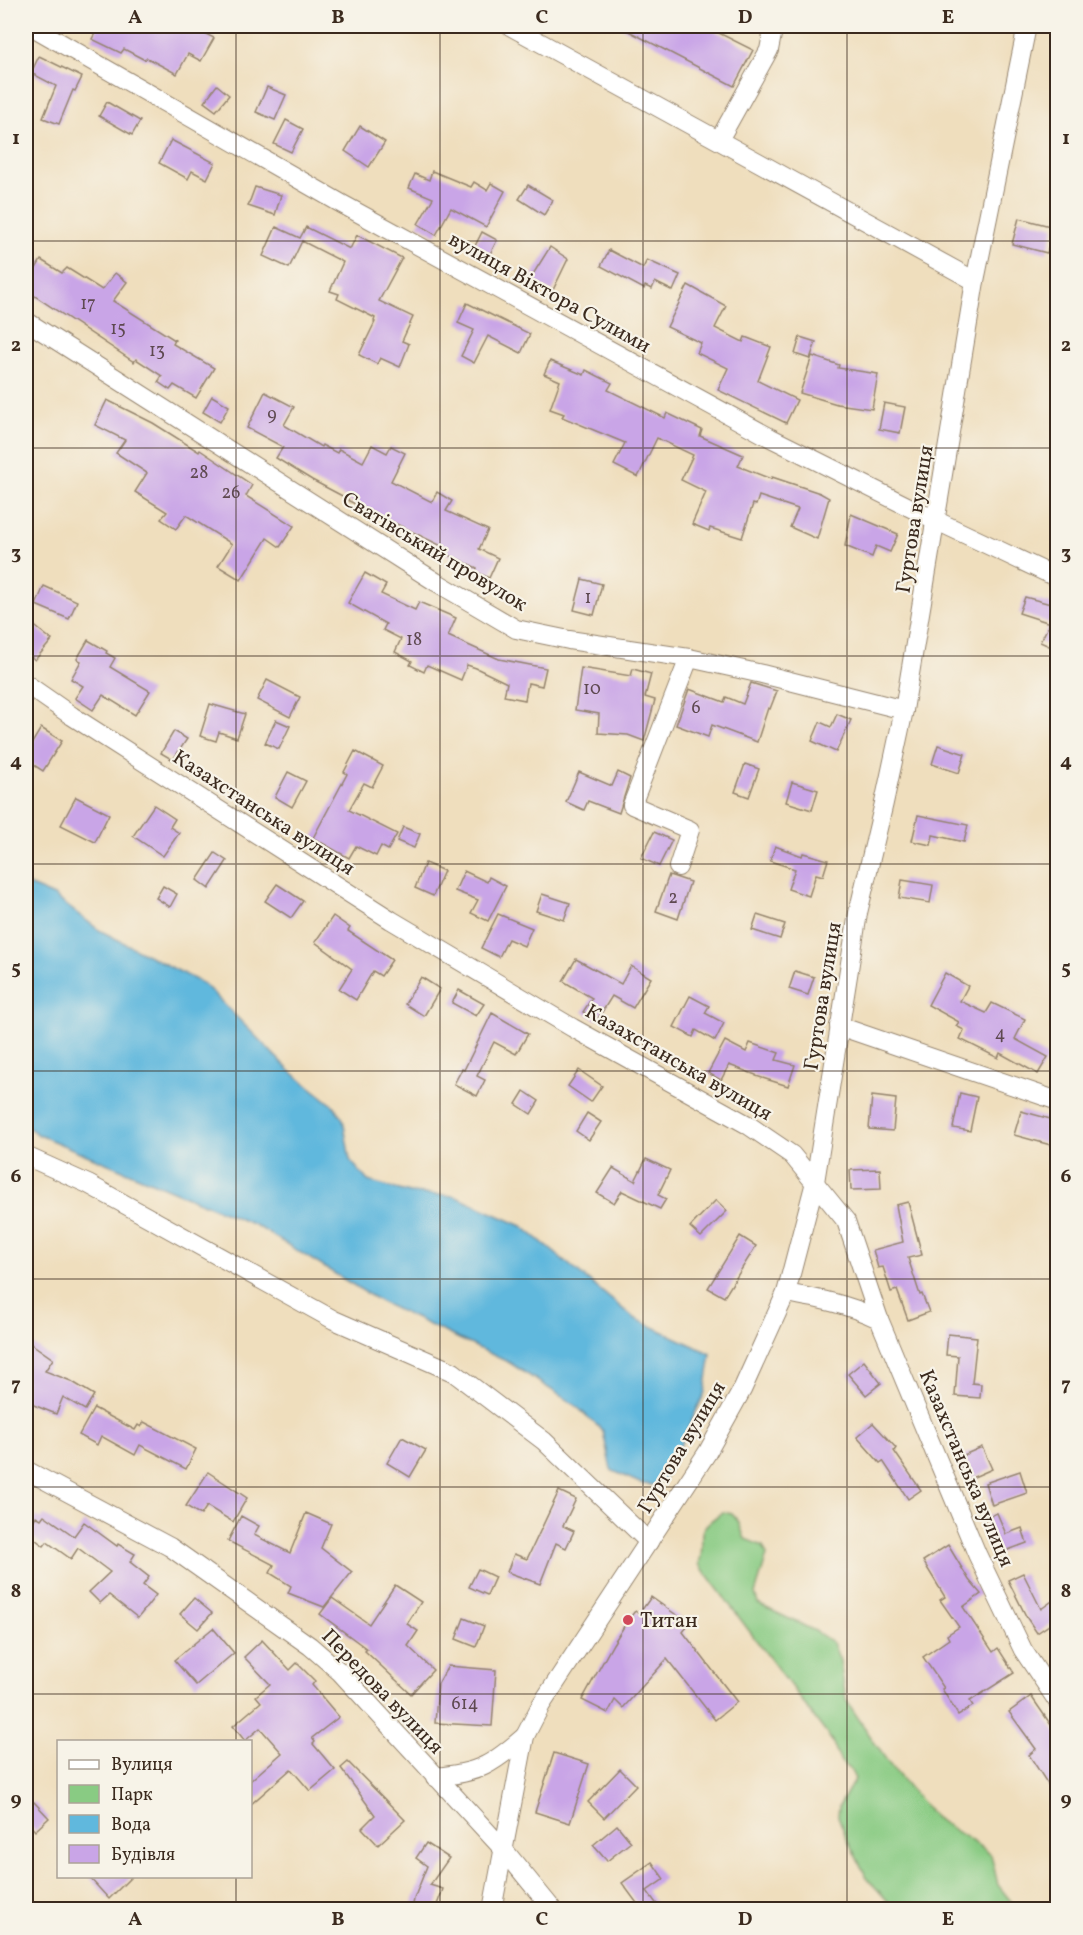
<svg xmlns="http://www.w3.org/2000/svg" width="1083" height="1935" font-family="Vollkorn,serif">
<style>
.green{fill:#89cb83;stroke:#627a50;stroke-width:1.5}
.water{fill:#60b8dd;stroke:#4e717e;stroke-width:1.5}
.building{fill:#c9a5e7}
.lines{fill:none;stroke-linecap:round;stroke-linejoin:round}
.minor-casing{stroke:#95846e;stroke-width:20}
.minor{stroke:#fff;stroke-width:18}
.grid{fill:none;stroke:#3b2a1e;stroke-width:1.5;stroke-opacity:0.55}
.poi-dot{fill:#d1495b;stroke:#f7f3e8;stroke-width:2}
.labels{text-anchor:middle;stroke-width:4.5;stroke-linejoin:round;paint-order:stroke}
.number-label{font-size:18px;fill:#5e4950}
.street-label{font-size:21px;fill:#3b2a1e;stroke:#f7f3e8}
.poi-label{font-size:21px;fill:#3b2a1e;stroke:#f7f3e8;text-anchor:start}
.neatline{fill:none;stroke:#3b2a1e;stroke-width:2}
.grid-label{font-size:20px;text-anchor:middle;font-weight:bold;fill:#3b2a1e}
</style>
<rect width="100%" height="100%" fill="#f7f3e8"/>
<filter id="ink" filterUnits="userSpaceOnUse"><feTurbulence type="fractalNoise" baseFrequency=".0167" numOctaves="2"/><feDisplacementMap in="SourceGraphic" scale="12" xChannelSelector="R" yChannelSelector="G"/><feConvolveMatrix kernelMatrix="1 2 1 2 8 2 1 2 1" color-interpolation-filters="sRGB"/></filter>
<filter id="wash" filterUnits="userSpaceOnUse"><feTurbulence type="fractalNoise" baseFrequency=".008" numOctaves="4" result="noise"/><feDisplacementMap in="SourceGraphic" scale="24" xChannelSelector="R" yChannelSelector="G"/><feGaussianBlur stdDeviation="1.35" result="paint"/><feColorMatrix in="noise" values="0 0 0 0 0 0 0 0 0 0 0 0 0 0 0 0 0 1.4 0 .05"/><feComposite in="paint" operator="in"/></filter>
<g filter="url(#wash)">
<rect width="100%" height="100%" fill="#efdebd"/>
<path class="green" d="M723,1512L732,1514L738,1521L745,1539L763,1546L767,1555L755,1594L758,1604L817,1632L833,1643L840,1661L846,1700L889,1764L935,1818L984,1849L991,1855L998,1885L1017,1909H895L867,1878L846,1837L838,1816L839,1806L855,1779L850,1769L841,1762L832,1741L699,1564C709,1533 688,1535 723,1512Z"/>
<path class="water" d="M26,884L54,896L99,930L204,984L290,1071L334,1106L343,1119L350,1160L368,1181L410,1193L454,1196L522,1226L634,1318L711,1354L705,1392L665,1478L655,1485L642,1484L611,1470L603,1431L575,1405L510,1363L381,1302L257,1226L39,1135L26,1126Z"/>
<g id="blocks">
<g class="building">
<path d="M99,26H190L214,38L201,61L188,54L177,74L147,58L145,60L124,49L121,53L92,39Z"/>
<path d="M619,26H705L753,50L734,86Z"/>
<path d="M39,56L82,77L75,91L73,90L59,124L43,118L56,86L31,73Z"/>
<path d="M217,85L229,95L216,111L204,102Z"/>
<path d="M267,87L286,95L275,120L256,112Z"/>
<path d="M107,102L140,121L132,135L99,116Z"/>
<path d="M286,120L303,129L291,152L274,144Z"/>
<path d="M360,126L385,142L369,167L345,151Z"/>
<path d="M171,140L215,163L207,179L192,171L188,179L159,163Z"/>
<path d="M432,171L471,187L474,182L487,190L491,183L505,191L486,227L451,208L436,235L418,224L433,198L409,188L415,174L429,180Z"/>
<path d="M528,185L553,200L544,215L519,199Z"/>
<path d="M255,187L281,195L275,215L248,206Z"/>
<path d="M1019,218L1054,227L1047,253L1012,244Z"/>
<path d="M276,227L300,238L306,227L350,249L357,235L402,258L379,301L413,317L402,341L409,344L400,367L380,358L377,364L359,355L375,322L374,321L375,318L337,299L339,294L330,291L343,262L302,241L289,268L263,256Z"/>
<path d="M482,232L497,240L487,260L472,252Z"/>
<path d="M550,247L568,259L552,292L530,279Z"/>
<path d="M609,250L643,268L647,260L680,275L673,291L655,282L652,289L645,286L644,289L601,266Z"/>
<path d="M41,260L62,273L67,268L102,290L115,273L127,282L113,301L175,340L173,344L214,368L196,398L174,385L170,390L158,382L162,376L136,359L134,362L26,290V285Z"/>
<path d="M688,285L726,306L715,328L743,342L745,337L771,347L758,381L797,400L786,423L718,390L728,368L697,353L701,343L667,327Z"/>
<path d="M467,303L530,334L521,353L488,336L474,363L461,356L474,330L458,323Z"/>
<path d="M800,337L816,342L810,359L795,354Z"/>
<path d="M812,356L839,365L838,368L878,374L872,409L837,404L800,393Z"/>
<path d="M550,361L584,375L586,370L612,383L608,390L665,418L667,413L702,430L700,436L743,455L738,466L771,479L772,477L820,493L829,498L817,539L790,527L798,509L759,496L756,505L753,504L742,538L710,528L709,531L692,524L706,492L681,480L693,455L657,438L638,477L614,465L625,443L562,417L564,414L550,409L560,381L544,374Z"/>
<path d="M265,392L294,407L284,425L321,447L322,445L337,453L339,449L363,462L372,445L387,453L391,446L405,453L391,481L432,502L437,492L452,501L446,511L488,530L479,549L498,558L489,578L476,572L477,568L444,553L446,548L347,500L348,499L312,480L276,458L283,447L247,428Z"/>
<path d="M212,396L229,406L220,422L203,412Z"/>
<path d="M107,400L153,423L199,452L200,450L252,485L246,496L294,526L280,547L267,538L241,580L218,566L232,544L186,515L176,529L161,519L167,512L135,492L147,473L116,453L125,440L95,425Z"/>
<path d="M884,403L905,407L900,433L879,429Z"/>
<path d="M851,514L898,534L890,552L876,546L872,557L845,546Z"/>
<path d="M365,573L386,585L381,594L415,610L419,602L456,618L448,636L499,659L546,668L542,686L528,683L525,700L504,696L507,683L476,668L467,665L461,680L427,665L424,672L410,665L412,661L395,652L401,639L383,630L386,624L348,603Z"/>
<path d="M582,579L602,584L594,615L574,610Z"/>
<path d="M44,586L77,601L69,619L36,605Z"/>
<path d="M1025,597L1058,606V650L1040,642L1050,623L1019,613Z"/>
<path d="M26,619L52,640L35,660L26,653Z"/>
<path d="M88,640L107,651L106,653L115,658L110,667L150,691L135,715L103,695L93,710L75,698L83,686L71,679L81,661L77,659Z"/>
<path d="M581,668L631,676L633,669L651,674L645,697L655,700L644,741L628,735L598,733L599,714L575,710Z"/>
<path d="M267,680L300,697L290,717L257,700Z"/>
<path d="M751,683L777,691L770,709L768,708L757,742L712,725L708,737L676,725L689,689L724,702L726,697L743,704Z"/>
<path d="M210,704L245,714L237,738L219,732L216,741L200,736Z"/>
<path d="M837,714L851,720L836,752L812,741L820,722L831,727Z"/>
<path d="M276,720L290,726L279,749L265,743Z"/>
<path d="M41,728L62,741L43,771L26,760V753Z"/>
<path d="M174,731L187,739L173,760L161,753Z"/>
<path d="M938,745L965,754L959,773L932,764Z"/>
<path d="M355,751L383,766L372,787L364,783L349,810L397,834L388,850L381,846L376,856L356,846L349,858L313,838L347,774L344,772Z"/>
<path d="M745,764L759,769L749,797L735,792Z"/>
<path d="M288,772L306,781L292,807L275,797Z"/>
<path d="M579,772L612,786L618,772L630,778L619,813L588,801L584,810L566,802Z"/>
<path d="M792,782L818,790L812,810L786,802Z"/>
<path d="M76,797L109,814L95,842L61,825Z"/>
<path d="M154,805L175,819L170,827L179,833L163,856L133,836Z"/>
<path d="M918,815L968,825L964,842L933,835L931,845L912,841Z"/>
<path d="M403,827L420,834L414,848L397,841Z"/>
<path d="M654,832L672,840L659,866L641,858Z"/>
<path d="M775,846L802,856L803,853L828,860L823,876L816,874L809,896L788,889L795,869L770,861Z"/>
<path d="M215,853L227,861L209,889L197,880Z"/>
<path d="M425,863L444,871L433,896L415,888Z"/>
<path d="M464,871L487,882L489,877L506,886L488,921L471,913L478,900L455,891Z"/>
<path d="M669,875L690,882L678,919L656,911Z"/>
<path d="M902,880L933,885L930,903L899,898Z"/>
<path d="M277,884L303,901L291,918L265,901Z"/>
<path d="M163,886L177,894L170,907L156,898Z"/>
<path d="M542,894L570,903L564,920L536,911Z"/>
<path d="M498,914L532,928L524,946L508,939L499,957L481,948Z"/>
<path d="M757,915L785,924L780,939L752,930Z"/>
<path d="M333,916L350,928L348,931L392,960L381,976L373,971L356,1000L339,989L352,969L315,942Z"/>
<path d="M576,959L621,984L631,966L651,978L633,1008L612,996L597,1020L583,1012L592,998L563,981Z"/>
<path d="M795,971L814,977L808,995L789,989Z"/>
<path d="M945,973L968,986L960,1001L986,1013L992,1003L1025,1019L1015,1039L1048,1057L1038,1074L1000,1053L998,1058L960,1039L964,1030L956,1026L959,1022L928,1005Z"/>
<path d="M421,977L440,989L424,1016L405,1004Z"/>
<path d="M459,990L484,1004L476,1016L452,1003Z"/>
<path d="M690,996L709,1006L705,1013L724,1023L715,1041L696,1030L693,1037L674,1027Z"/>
<path d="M492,1013L528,1034L516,1054L494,1042L477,1076L485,1080L477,1096L454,1084L462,1069L464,1070Z"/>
<path d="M725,1041L746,1052L750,1043L779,1053L776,1060L795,1065L788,1086L756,1076V1075L729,1065L721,1080L708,1073Z"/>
<path d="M579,1070L602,1086L591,1102L568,1086Z"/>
<path d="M524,1091L539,1101L531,1114L516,1104Z"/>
<path d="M960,1093L977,1097L970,1131L953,1128Z"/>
<path d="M872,1096L896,1099L893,1131L869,1129Z"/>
<path d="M1021,1111L1058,1121V1147L1014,1135Z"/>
<path d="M587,1113L601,1122L589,1140L576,1131Z"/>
<path d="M646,1159L670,1170L658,1195L666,1199L660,1209L622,1191L614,1203L597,1193L613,1168L635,1181Z"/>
<path d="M880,1169L881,1189L851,1190L850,1170Z"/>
<path d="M716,1200L727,1211L701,1237L690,1227Z"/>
<path d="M908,1202L922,1255L908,1258L920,1295L922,1294L929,1312L908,1320L897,1290L891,1292L883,1267L878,1268L873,1250L903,1242L896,1205Z"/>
<path d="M740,1236L756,1246L724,1297L708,1288Z"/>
<path d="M948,1334L977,1337L972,1383L981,1384L980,1398L955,1396L958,1356L946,1355Z"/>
<path d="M26,1340L53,1359L45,1371L71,1381L94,1395L85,1410L63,1397L56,1414L26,1402Z"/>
<path d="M864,1361L881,1383L866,1395L848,1374Z"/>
<path d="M94,1408L135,1430L138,1425L141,1427L144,1422L196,1449L186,1469L140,1445L135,1455L101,1436L97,1445L79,1435Z"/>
<path d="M873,1423L896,1448L894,1451L921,1490L908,1499L883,1461L880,1463L857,1437Z"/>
<path d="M402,1437L426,1450L410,1477L387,1463Z"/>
<path d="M982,1447L992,1469L967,1480L957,1458Z"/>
<path d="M1020,1471L1027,1493L992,1505L985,1483Z"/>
<path d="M208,1472L247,1498L233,1522L207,1506L201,1515L186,1506Z"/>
<path d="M559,1491L576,1499L563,1526L574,1531L566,1548L556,1543L540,1584L507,1572L514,1554L527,1559Z"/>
<path d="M306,1513L331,1524L321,1548L352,1572L324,1607L288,1593L291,1586L270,1573L274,1565L228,1541L241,1516L259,1526L254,1535L290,1553Z"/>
<path d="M997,1513L1006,1534L1022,1528L1027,1543L997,1554L984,1518Z"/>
<path d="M44,1515L74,1536L84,1522L117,1546L118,1544L135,1554L130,1562L149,1577L143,1585L156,1595L138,1618L109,1595L100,1603L89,1592L110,1572L78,1548L71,1559L47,1542L44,1546L27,1533L36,1516L41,1519Z"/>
<path d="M948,1545L969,1580L981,1594L963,1607L993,1652L998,1648L1014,1673L970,1701L973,1706L958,1715L942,1689L944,1688L923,1657L949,1639L947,1635L959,1627L940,1600L945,1597L923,1561Z"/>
<path d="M478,1569L495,1577L487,1595L469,1587Z"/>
<path d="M1023,1573L1041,1609L1058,1597V1619L1037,1633L1027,1618L1008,1580Z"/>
<path d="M395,1585L421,1602L407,1624L418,1631L408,1646L433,1670L411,1694L365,1651L367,1649L320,1614L332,1598L369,1624Z"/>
<path d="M651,1597L689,1624L683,1632L737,1702L715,1720L667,1659L623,1708L615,1700L608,1713L582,1700L613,1644L628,1620L635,1611L639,1614Z"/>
<path d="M194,1598L212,1613L198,1629L180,1614Z"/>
<path d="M464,1618L484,1626L476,1647L456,1639Z"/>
<path d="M213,1628L234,1653L196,1685L174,1660Z"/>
<path d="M262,1640L290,1670L297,1663L315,1681L312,1685L339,1717L312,1738L315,1742L313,1744L335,1770L310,1791L291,1769L250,1805V1781L282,1753L260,1728L245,1741L233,1726L261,1702L256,1696L270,1684L244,1657Z"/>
<path d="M448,1666L496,1670L492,1726L435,1723L438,1684Z"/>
<path d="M1031,1696L1058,1735V1800L1029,1755L1036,1749L1009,1712Z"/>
<path d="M554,1753L589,1764L570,1823L535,1812Z"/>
<path d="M348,1762L405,1820L378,1845L362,1828L375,1815L341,1768Z"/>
<path d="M620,1769L636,1785L604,1818L588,1802Z"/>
<path d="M34,1802L49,1818L35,1831L26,1821V1810Z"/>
<path d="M617,1825L631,1842L607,1861L593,1845Z"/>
<path d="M426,1843L449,1858L430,1885L443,1889L435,1910H412L414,1899L427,1866L416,1858Z"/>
<path d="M652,1862L664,1879L647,1891L661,1910H642L622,1883Z"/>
<path d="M88,1876H132L109,1899Z"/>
</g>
</g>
</g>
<g filter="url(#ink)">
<use href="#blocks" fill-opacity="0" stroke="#95846e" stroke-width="1.5"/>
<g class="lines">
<defs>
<g id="minor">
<path d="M31,26L342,204L771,438L937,521L1058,578"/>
<path d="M510,26L975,281"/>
<path d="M719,140L769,50L772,35"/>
<path d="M26,321L436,582L516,629L569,640L689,658L762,674L904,710"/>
<path d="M26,684L72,716L391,920L573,1028L748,1125L792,1155L846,1221L879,1319L977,1554L1023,1650L1058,1702"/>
<path d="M678,867L690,830L632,805L689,658"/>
<path d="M839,1026L1058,1101"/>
<path d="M26,1156L88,1184L334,1320L453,1372L544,1441L649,1542"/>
<path d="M786,1293C820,1299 847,1304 879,1319"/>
<path d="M26,1470L170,1547L310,1646L340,1672L504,1850L553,1910"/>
<path d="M435,1777C479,1773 492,1765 525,1736"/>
<path d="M492,1910L525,1736L541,1705L707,1453L742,1390L786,1293L815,1182L858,913L884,803L904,710L975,281L1027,26"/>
</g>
</defs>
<use href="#minor" class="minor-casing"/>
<use href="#minor" class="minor"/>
</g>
</g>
<path class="grid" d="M236,26V1742M440,26V1910M643,26V1910M847,26V1910M26,241H1058M26,448H1058M26,656H1058M26,864H1058M26,1071H1058M26,1279H1058M26,1487H1058M26,1694H1058M236,1876V1910"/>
<circle class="poi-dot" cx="628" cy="1620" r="6"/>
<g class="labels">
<g class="number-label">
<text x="88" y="309">17</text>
<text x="118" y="334">15</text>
<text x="157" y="356">13</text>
<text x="272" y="420">9</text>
<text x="199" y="478">28</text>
<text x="231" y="498">26</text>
<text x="588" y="603">1</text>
<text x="414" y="645">18</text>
<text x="592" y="694">10</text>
<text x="696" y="713">6</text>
<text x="673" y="903">2</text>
<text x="1000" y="1039">4</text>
<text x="465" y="1709">614</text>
</g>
<g class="street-label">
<text transform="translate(550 292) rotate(29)" y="7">вулиця Віктора Сулими</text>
<text transform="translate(914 519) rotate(-81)" y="7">Гуртова вулиця</text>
<text transform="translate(435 551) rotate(31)" y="7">Сватівський провулок</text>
<text transform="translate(264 812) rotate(33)" y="7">Казахстанська вулиця</text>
<text transform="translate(822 996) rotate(-81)" y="7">Гуртова вулиця</text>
<text transform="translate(679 1062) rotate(30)" y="7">Казахстанська вулиця</text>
<text transform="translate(681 1447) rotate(-59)" y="7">Гуртова вулиця</text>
<text transform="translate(967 1468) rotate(67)" y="7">Казахстанська вулиця</text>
<text transform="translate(383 1691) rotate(46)" y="7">Передова вулиця</text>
</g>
<g class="poi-label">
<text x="640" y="1627">Титан</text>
</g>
</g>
<rect width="1083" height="1935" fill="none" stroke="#f7f3e8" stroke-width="66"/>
<rect x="57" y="1740" width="195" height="138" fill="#f7f3e8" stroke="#aca397" stroke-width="1.5"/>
<rect x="69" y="1760" width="30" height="9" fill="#ffffff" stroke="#aca397" stroke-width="1.5"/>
<text x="111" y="1770" font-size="18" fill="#3b2a1e">Вулиця</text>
<rect x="69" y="1785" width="30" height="18" fill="#89cb83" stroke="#aca397" stroke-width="1.5"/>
<text x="111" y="1800" font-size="18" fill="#3b2a1e">Парк</text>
<rect x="69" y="1815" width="30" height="18" fill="#60b8dd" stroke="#aca397" stroke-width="1.5"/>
<text x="111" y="1830" font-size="18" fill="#3b2a1e">Вода</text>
<rect x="69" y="1845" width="30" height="18" fill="#c9a5e7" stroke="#aca397" stroke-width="1.5"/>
<text x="111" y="1860" font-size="18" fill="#3b2a1e">Будівля</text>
<rect x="33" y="33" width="1017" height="1869" class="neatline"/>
<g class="grid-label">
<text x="135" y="23">A</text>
<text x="338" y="23">B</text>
<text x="542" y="23">C</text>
<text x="745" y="23">D</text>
<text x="948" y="23">E</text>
<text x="16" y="144">1</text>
<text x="1066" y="144">1</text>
<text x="16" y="351">2</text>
<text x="1066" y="351">2</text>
<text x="16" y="559">3</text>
<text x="1066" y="559">3</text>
<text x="16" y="767">4</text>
<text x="1066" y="767">4</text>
<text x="16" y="974">5</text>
<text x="1066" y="974">5</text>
<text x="16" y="1182">6</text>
<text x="1066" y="1182">6</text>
<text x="16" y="1390">7</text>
<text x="1066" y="1390">7</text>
<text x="16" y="1597">8</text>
<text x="1066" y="1597">8</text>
<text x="16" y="1805">9</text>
<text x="1066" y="1805">9</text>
<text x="135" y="1925">A</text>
<text x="338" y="1925">B</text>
<text x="542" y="1925">C</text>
<text x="745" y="1925">D</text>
<text x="948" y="1925">E</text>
</g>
</svg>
